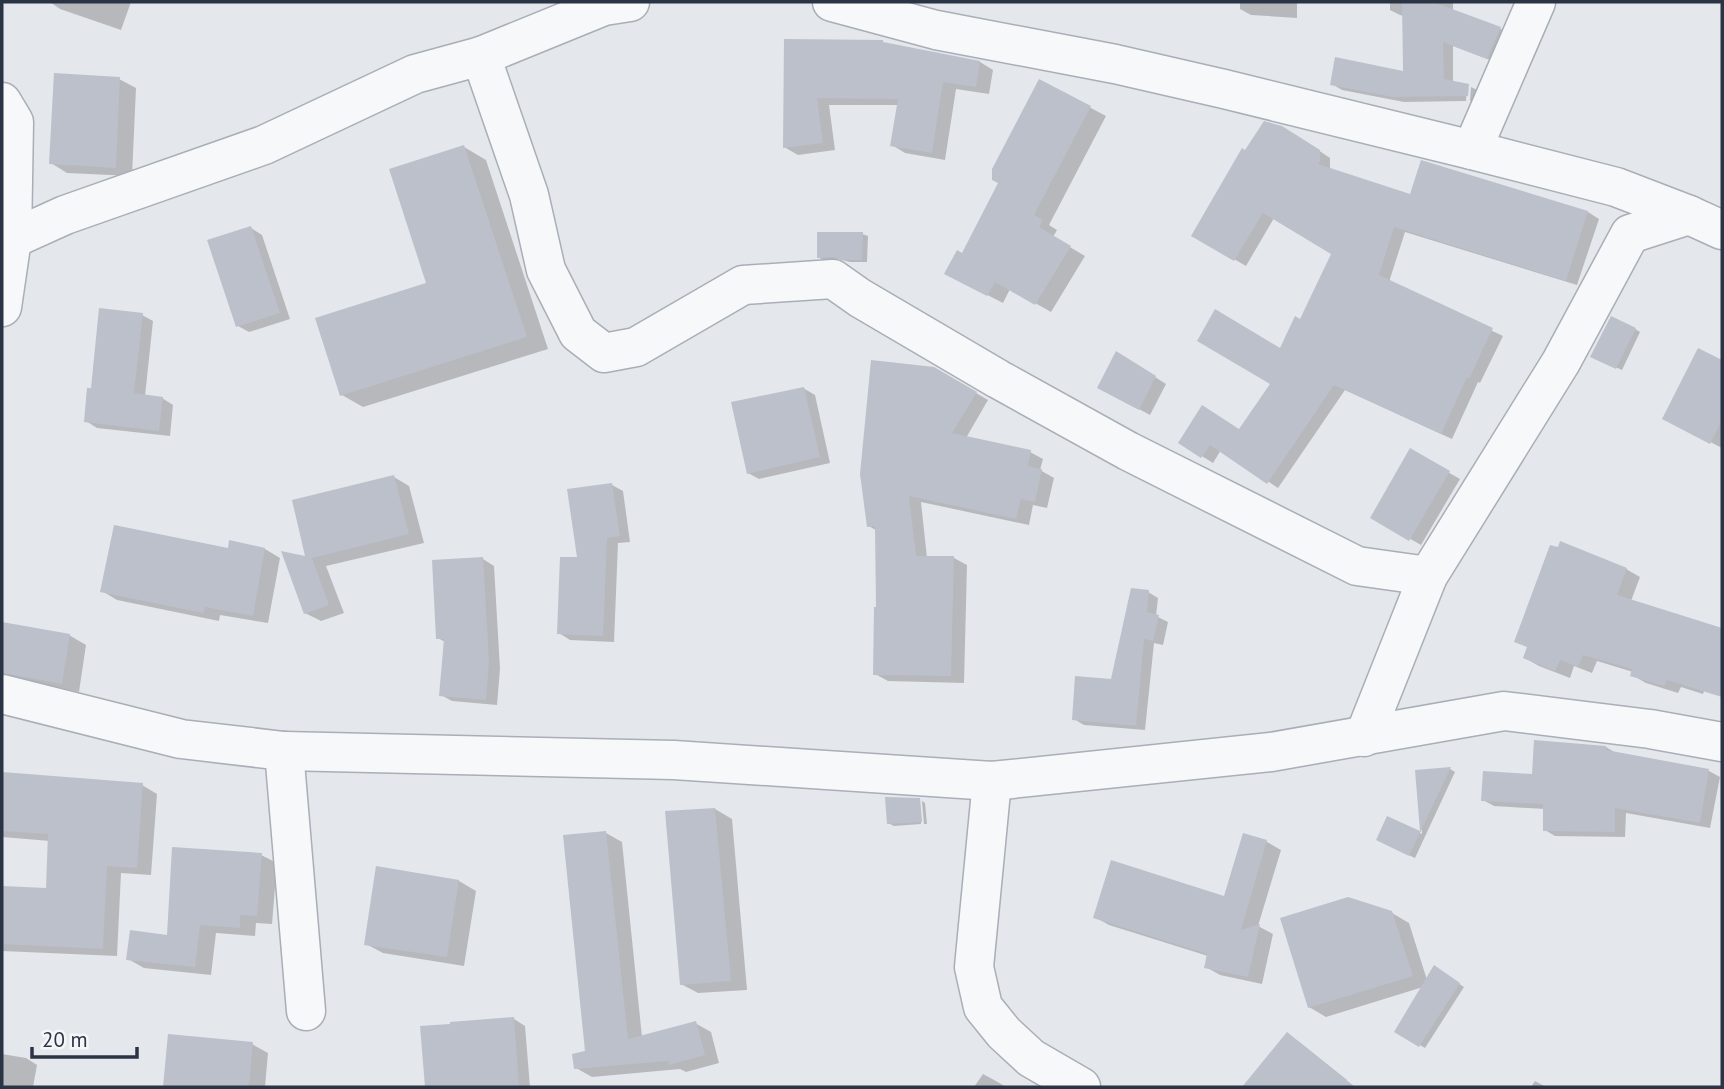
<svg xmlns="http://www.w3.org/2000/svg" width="1724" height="1089" font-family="'PT Sans',sans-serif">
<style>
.shadow{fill:#0003}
.building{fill:#bbc0ca}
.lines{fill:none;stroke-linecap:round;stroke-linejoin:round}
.minor-casing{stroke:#a9aeb7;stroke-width:41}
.minor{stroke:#f7f8fa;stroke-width:38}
</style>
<rect width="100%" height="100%" fill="#e4e7ec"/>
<g class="shadow">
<path d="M50,2H131L121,30L60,9Z"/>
<path d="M1240,2H1297V18L1251,15L1240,9Z"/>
<path d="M1390,2H1453V11L1501,29L1510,35L1498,63L1453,46V82L1470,86H1467L1466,101L1404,102L1342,90L1332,84L1405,73L1404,16L1400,15L1390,10Z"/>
<path d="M785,41L980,62L993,70L989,94L956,89L945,160L905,153L892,145L899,105H829L835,150L798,155L784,147Z"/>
<path d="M119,79L136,88L132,176L67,173L51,163Z"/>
<path d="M1040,81L1106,116L1049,225L1057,230L1053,237L1085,256L1051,312L1010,289L1003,303L962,282L963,255L1000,183Z"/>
<path d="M1471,87L1479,91L1478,101H1470Z"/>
<path d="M1294,134L1330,158V169L1411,196L1422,162L1588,212L1599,219L1577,285L1405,232L1389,282L1503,336L1480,383L1478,382L1452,439L1345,390L1278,488L1221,450L1213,463L1181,443L1240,431L1272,384L1281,351L1301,321L1333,253L1274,218L1246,266L1193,235L1246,152Z"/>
<path d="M464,147L486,160L548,349L363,407L342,395L428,284Z"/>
<path d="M251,228L262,235L290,319L249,332L238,326Z"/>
<path d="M862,234L868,236L867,262H850L838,259L823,260L818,257Z"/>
<path d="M142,315L153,321L145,396L162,398L173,405L170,436L97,428L86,421L93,390Z"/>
<path d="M1635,329L1640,332L1622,370L1597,359Z"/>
<path d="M1699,350L1722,362V448L1675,424Z"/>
<path d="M1128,360L1166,384L1150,415L1111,394Z"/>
<path d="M933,368L988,400L966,438L1030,452L1043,459L1040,470L1054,478L1047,508L1033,505L1029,525L921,502L927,558H954L967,565L964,683L888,681L875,674L877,531L869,526Z"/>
<path d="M803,388L815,395L830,463L759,479L748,473Z"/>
<path d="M1411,451L1460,479L1421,545L1372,517Z"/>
<path d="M394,477L409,486L424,543L326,566L344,613L321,621L305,613L308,558Z"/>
<path d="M612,485L623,491L630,542L618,543L614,642L570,640L559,633L579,559Z"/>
<path d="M265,549L280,558L268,623L220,615L219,621L117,600L102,591L229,550Z"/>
<path d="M483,559L494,566L500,669L497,705L452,701L441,695L445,642L438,638Z"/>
<path d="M1626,569L1640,577L1631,601L1722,633L1703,694L1681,687L1678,693L1646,683L1632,675L1633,672L1597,661L1592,673L1574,666L1570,678L1539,666L1525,658L1529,648L1516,641Z"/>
<path d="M1148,592L1158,598L1156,616L1168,622L1163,645L1154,643L1145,730L1084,725L1074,719L1112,681Z"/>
<path d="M2,624L69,635L86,645L79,692L25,681L2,680Z"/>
<path d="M1606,747L1616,753L1709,771L1720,777L1710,828L1626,813L1625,837L1555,836L1545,830V809L1494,806L1483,800L1534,776Z"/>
<path d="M1450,769L1455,772L1415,858L1383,843L1388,819L1422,834L1417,772Z"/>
<path d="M2,774L142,785L157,794L151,875L121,873L117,956L2,951V888L47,890L50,841L2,837Z"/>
<path d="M919,800L921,824L894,826L888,823Z"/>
<path d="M922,801L925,803L927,824H924Z"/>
<path d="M715,809L732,819L747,990L698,993L681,984Z"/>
<path d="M606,833L622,842L642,1037L695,1023L711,1032L719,1063L686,1072L680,1069L592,1077L576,1068L586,1052Z"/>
<path d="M1244,835L1267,842L1281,850L1258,926L1273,934L1262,984L1220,975L1206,967L1208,956L1109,925L1095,917L1225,898Z"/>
<path d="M261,855L277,863L272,924L256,923L255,936L216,933L211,975L144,968L128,959L168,937Z"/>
<path d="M377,868L459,881L476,891L464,966L383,953L366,944Z"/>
<path d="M1392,913L1409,923L1427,980L1435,968L1464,987L1425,1048L1396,1031L1423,987L1326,1017L1309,1007Z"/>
<path d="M514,1019L525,1026L530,1087H427L422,1028Z"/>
<path d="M1287,1035L1298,1041L1347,1080L1341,1087H1268L1254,1076Z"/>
<path d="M169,1036L252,1044L268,1053L265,1087H165Z"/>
<path d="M2,1054L26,1058L37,1065L33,1087H2Z"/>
<path d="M983,1074L996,1081L1006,1087H974Z"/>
<path d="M1535,1081L1546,1087H1531Z"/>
</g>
<g class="building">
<path d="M1402,2H1433L1501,27L1487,59L1443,42L1444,79L1469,84L1468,96L1393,97L1330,85L1335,57L1403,71Z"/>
<path d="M784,39L883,40V42L980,61L976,87L943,82L932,153L890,146L898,99L817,98L823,143L783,148Z"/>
<path d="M54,73L120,77L116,168L49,164Z"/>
<path d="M1039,79L1091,106L1034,215L1043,220L1039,227L1071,246L1035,305L995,282L987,296L944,274L957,250L962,253L998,183L992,180V169Z"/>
<path d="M1264,121L1282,126L1320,150V161L1318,164L1410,194L1421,160L1588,211L1566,281L1394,227L1379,275L1493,328L1469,379L1467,377L1441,434L1334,385L1267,484L1210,445L1201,458L1178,443L1202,405L1239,429L1270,384L1197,341L1215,309L1280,348L1295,316L1300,319L1331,254L1263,213L1234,261L1191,236L1242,148L1245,150Z"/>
<path d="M464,145L527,337L340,396L315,318L426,283L389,169Z"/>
<path d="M251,226L280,313L236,327L207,240Z"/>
<path d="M817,232H863L862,260H843L832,257L817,258Z"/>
<path d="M99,308L143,313L134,393L163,397L159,431L84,422L87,388H91Z"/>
<path d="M1611,316L1636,328L1616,369L1590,357Z"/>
<path d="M1698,348L1722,360V420L1710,444L1662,419Z"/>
<path d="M1116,351L1156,376L1139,410L1097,388Z"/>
<path d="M871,360L934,367L977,392L952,433L1031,450L1028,466L1042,469L1035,502L1021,499L1016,519L909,496L916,556H954L951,676L873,675L874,607H876L875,526L867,527L860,474Z"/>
<path d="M804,387L820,457L747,474L731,402Z"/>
<path d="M1410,448L1450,471L1409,541L1370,518Z"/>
<path d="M394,475L409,534L312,558L329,605L304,614L281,551L305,556L292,500Z"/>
<path d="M612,483L620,536L607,538L603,636L557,634L560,557H577L567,489Z"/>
<path d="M114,525L228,548L229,540L265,548L253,616L205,607L203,613L100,592Z"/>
<path d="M1560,541L1627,568L1617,595L1722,628V697L1667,680L1664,686L1630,676L1632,669L1583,655L1578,667L1560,660L1555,671L1523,658L1527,647L1514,642L1550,545L1558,547Z"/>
<path d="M483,557L489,661L486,700L439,696L444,639H436L432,560Z"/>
<path d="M1131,588L1149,590L1147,612L1159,615L1153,641L1144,639L1136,726L1072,720L1075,676L1111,679Z"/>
<path d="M2,622L70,634L62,684L2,673Z"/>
<path d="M1534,740L1606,746V750L1709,769L1700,823L1615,808V832L1543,831V804L1481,801L1483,771L1532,774Z"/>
<path d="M1451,767L1409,856L1376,840L1387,816L1420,831L1415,770Z"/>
<path d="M2,772L143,783L137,868L107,866L103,949L2,944V886L46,888L48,834L2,831Z"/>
<path d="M885,797L920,798L922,822L887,824Z"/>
<path d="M715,808L731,981L680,985L665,811Z"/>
<path d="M606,831L628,1039L696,1021L705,1055L669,1065L668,1061L574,1069L572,1054L585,1051L563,835Z"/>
<path d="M1243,833L1267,840L1241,930L1260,924L1248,977L1204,968L1207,954L1093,918L1111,860L1224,896Z"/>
<path d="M172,847L262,853L257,916L240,915V928L200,925L195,967L126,960L130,930L167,935Z"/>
<path d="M376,866L459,880L447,957L364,945Z"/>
<path d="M1348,897L1392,911L1413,976L1308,1008L1280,918Z"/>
<path d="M1434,965L1460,983L1419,1047L1394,1032Z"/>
<path d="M514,1017L519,1086L425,1087L420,1026L450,1024V1022Z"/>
<path d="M1287,1032L1355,1087H1242Z"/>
<path d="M168,1034L253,1042L249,1087H163Z"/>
</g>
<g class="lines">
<defs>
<g id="minor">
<path d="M832,2L936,30L1115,64L1224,89L1472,150L1616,187L1689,215L1722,230"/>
<path d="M481,56L529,195L546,270L578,333L604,353L636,347L743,285L833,279L860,298L998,379L1128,451L1357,566L1428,576"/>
<path d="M2,102L14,122L12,239L2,307"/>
<path d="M1472,150L1536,2"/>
<path d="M12,239L65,215L264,145L415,74L481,56L604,6L630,2"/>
<path d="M2,694L181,739L284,751L674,760L992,781L1271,752L1504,711L1650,729L1722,742"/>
<path d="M1364,737L1428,576L1561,362L1630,234L1689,215"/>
<path d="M284,751L306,1011"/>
<path d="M992,781L974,967L983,1007L1004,1033L1031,1058L1081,1087"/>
</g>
</defs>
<use href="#minor" class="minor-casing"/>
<use href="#minor" class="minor"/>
</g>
<rect width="1724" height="1089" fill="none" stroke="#2b3445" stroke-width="7"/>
<path d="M32 1047v10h105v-10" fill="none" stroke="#2b3445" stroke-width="3.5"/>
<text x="42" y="1047" font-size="21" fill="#2b3445" stroke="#f4f6f9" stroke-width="5" paint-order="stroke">20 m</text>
</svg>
